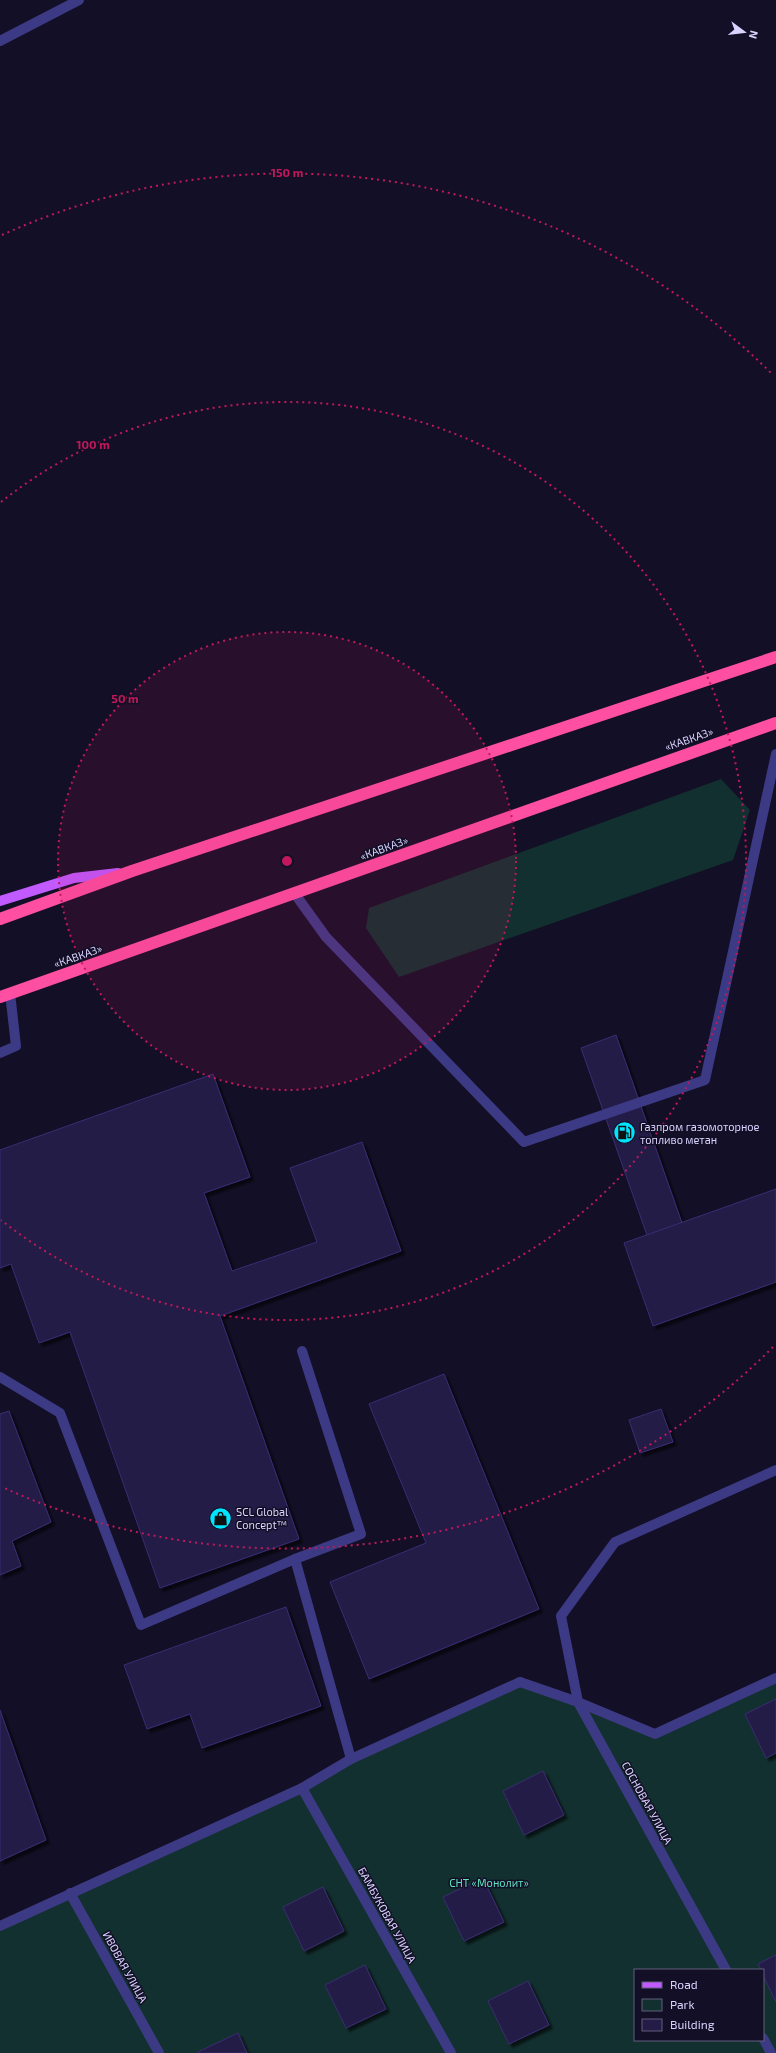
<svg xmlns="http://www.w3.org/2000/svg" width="776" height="2053" font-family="'Exo 2',sans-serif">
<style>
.green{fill:#12302f;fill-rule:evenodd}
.building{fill:#241b47;stroke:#3b2d73;filter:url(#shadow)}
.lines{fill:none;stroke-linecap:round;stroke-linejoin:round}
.lane{stroke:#3d3a85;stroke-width:10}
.street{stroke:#3d3a85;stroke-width:10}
.primary{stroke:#c25bff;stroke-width:10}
.highway{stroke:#ff4fa3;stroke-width:12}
.ring{fill:none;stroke:#c2185b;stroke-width:2;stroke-dasharray:2 4}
.labels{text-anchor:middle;stroke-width:3;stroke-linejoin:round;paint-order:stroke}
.street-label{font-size:11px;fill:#d9d4ff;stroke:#130f26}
.poi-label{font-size:11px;fill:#d9d4ff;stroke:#130f26;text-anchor:start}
.park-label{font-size:11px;fill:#5fe0c0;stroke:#130f26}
.centre{fill:#c2185b;stroke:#130f26;stroke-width:2}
.ring-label{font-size:12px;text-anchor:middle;font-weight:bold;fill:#c2185b;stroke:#130f26;stroke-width:3;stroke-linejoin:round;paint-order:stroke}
</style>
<defs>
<filter id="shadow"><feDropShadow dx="3.5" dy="3.5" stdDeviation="1" flood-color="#0009"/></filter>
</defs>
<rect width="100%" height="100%" fill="#130f26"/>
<g class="green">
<path d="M721,779L750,810L733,860L399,977L366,928L369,908Z"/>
<path d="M776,1678V2053H0V1926L520,1682L655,1734ZM635,1970H763V2040H635Z"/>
</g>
<g class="building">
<path d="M616,1035L682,1223L647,1235L581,1048Z"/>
<path d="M213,1074L250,1177L204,1193L232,1271L317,1242L290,1168L362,1142L401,1251L220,1316L299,1539L160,1588L70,1332L39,1343L11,1264L0,1268V1150Z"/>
<path d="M776,1189V1282L653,1326L624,1243Z"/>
<path d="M444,1374L539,1609L369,1679L330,1582L426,1543L369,1404Z"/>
<path d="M661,1409L673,1442L640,1453L629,1420Z"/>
<path d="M9,1411L51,1522L12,1541L21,1566L0,1575V1414Z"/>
<path d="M286,1607L321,1706L202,1748L190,1714L147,1729L124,1665Z"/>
<path d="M776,1699V1753L766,1758L745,1714Z"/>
<path d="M0,1710L46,1840L0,1861Z"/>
<path d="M543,1771L564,1815L524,1835L503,1791Z"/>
<path d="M483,1878L504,1922L464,1941L443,1897Z"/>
<path d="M323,1887L344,1931L304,1951L283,1907Z"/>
<path d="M776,1955V2002L763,1975V1970H761L758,1964Z"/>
<path d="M365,1965L386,2009L346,2028L325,1985Z"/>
<path d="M528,1981L549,2025L509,2044L488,2001Z"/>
<path d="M238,2033L247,2053H198V2052Z"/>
</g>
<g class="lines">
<g class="lane">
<path d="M0,41L79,0"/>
<path d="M295,894L326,937L524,1142L705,1080L776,754"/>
<path d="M0,1053L16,1046L10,993"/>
<path d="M0,1377L60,1413L141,1625L295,1559L361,1534L302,1351"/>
<path d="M776,1470L615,1542L561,1616L578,1702L655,1734L776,1678"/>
<path d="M295,1559L351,1759"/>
<path d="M0,1926L302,1788L351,1759L520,1682"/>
</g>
<g class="street">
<path d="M520,1682L578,1702L726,1970"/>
<path d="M302,1788L451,2053"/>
<path d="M70,1893L159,2053"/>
<path d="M763,2038L771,2053"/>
</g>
<path class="primary" d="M0,901L74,878L118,873"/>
<g class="highway">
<path d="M0,919L132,871L776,657"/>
<path d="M0,997L776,723"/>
</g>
</g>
<circle cx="287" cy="861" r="229" fill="#c2185b" fill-opacity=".12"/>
<g class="ring">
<circle cx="287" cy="861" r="229"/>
<path d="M1 502A459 459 0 1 1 1 1220"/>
<path d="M773 1347A688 688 0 0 1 2 1487M2 235A688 688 0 0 1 773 375"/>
</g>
<defs>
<symbol id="fuel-disc" viewBox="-11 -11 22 22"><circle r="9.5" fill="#00e5ff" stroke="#130f26"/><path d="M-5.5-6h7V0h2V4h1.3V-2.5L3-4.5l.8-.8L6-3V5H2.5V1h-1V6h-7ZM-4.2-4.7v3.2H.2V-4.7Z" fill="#111"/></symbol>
<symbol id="shop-disc" viewBox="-11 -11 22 22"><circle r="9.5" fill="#00e5ff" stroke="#130f26"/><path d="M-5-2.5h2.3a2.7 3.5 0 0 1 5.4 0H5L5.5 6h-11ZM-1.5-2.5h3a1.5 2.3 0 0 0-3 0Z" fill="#111"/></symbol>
</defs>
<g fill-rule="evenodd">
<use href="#fuel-disc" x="612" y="1120" width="25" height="25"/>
<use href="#shop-disc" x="208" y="1506" width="25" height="25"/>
</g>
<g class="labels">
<g class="street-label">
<text transform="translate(689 739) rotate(-19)" y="4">«КАВКАЗ»</text>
<text transform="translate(384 848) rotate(-20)" y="4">«КАВКАЗ»</text>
<text transform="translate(78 956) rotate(-19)" y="4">«КАВКАЗ»</text>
<text transform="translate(647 1803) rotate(61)" y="4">СОСНОВАЯ УЛИЦА</text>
<text transform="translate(387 1915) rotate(61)" y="4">БАМБУКОВАЯ УЛИЦА</text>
<text transform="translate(125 1967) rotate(61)" y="4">ИВОВАЯ УЛИЦА</text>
</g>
<g class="poi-label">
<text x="640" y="1131">Газпром газомоторное<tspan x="640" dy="13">топливо метан</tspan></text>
<text x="236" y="1516">SCL Global<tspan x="236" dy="13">Concept™</tspan></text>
</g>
<g class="park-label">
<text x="489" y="1887">СНТ «Монолит»</text>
</g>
</g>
<circle cx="287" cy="861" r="6" class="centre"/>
<g class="ring-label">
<text x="287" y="177">150 m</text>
<text x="93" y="449">100 m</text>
<text x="125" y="703">50 m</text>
</g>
<rect x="634" y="1969" width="130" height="72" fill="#130f26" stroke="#625e7d"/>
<rect x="642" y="1982" width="20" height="6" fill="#c25bff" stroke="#625e7d"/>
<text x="670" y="1989" font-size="12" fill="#d9d4ff">Road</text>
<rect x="642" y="1999" width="20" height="12" fill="#12302f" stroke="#625e7d"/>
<text x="670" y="2009" font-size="12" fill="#d9d4ff">Park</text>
<rect x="642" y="2019" width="20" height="12" fill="#241b47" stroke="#625e7d"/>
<text x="670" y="2029" font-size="12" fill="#d9d4ff">Building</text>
<g transform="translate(744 32) rotate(105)" stroke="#130f26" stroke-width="3" paint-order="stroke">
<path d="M0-3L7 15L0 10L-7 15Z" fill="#d9d4ff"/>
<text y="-6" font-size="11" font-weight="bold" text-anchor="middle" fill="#d9d4ff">N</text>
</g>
</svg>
